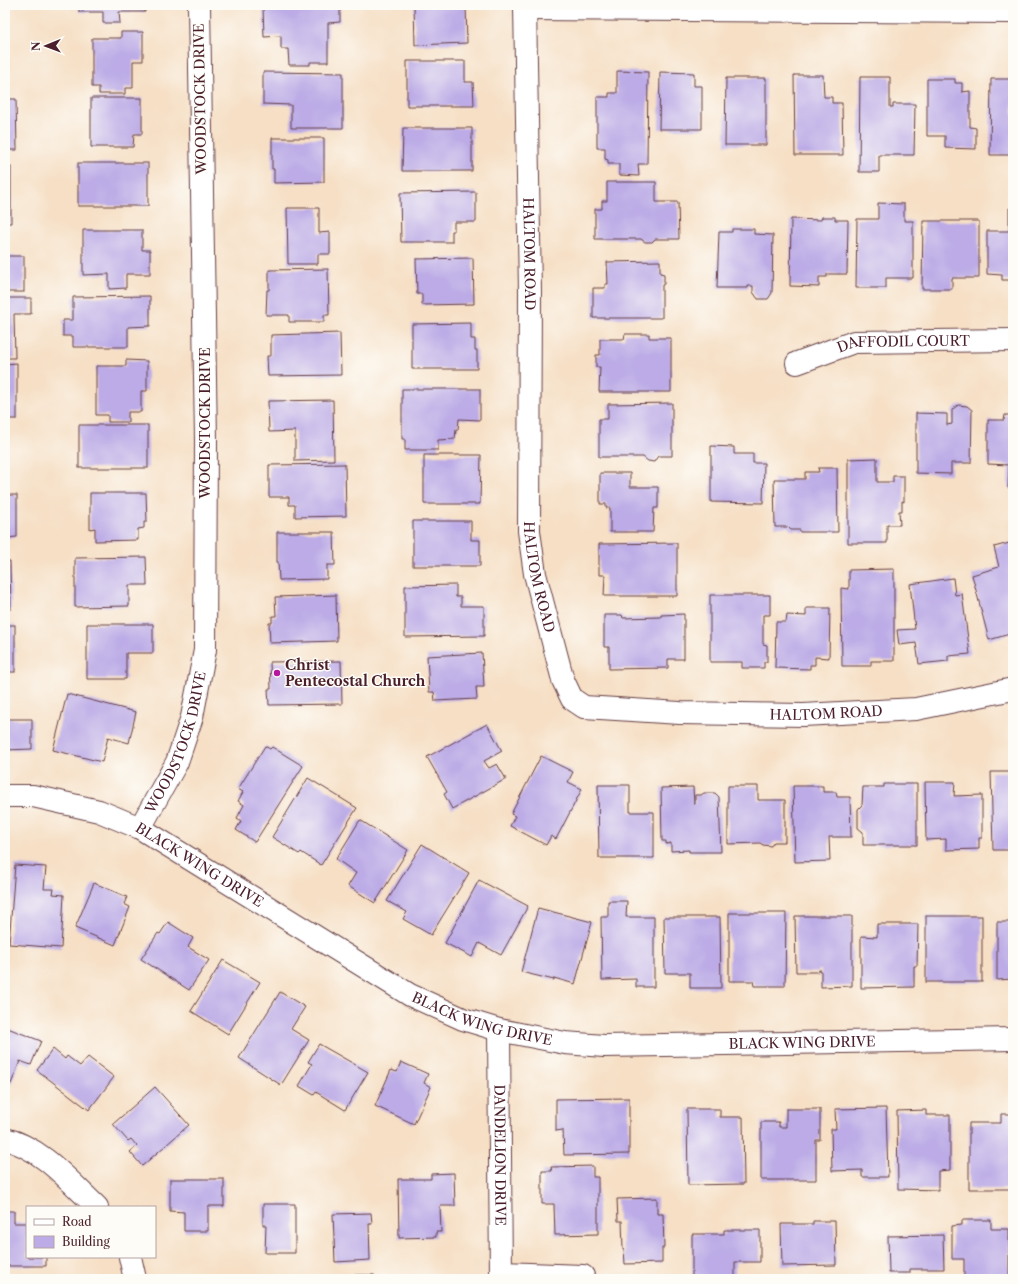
<svg xmlns="http://www.w3.org/2000/svg" width="1018" height="1284" font-family="'Libre Caslon Text',serif">
<style>
.building{fill:#bcabe6}
.lines{fill:none;stroke-linecap:round;stroke-linejoin:round}
.minor-casing{stroke:#643c42;stroke-width:24}
.minor{stroke:#fff;stroke-width:22}
.poi-dot{fill:#b5179e;stroke:#fdfcf7;stroke-width:1.5}
.labels{text-anchor:middle;stroke-width:3;stroke-linejoin:round;paint-order:stroke}
.street-label{font-size:14px;fill:#4a1f2b;stroke:#fdfcf7}
.poi-label{font-size:14px;font-weight:bold;fill:#4a1f2b;stroke:#fdfcf7;text-anchor:start}
</style>
<rect width="100%" height="100%" fill="#fdfcf7"/>
<filter id="ink" filterUnits="userSpaceOnUse"><feTurbulence type="fractalNoise" baseFrequency=".025" numOctaves="2"/><feDisplacementMap in="SourceGraphic" scale="8" xChannelSelector="R" yChannelSelector="G"/><feConvolveMatrix kernelMatrix="1 2 1 2 8 2 1 2 1" color-interpolation-filters="sRGB"/></filter>
<filter id="wash" filterUnits="userSpaceOnUse"><feTurbulence type="fractalNoise" baseFrequency=".012" numOctaves="4" result="noise"/><feDisplacementMap in="SourceGraphic" scale="16" xChannelSelector="R" yChannelSelector="G"/><feGaussianBlur stdDeviation="0.9" result="paint"/><feColorMatrix in="noise" values="0 0 0 0 0 0 0 0 0 0 0 0 0 0 0 0 0 1.4 0 .05"/><feComposite in="paint" operator="in"/></filter>
<g filter="url(#wash)">
<rect width="100%" height="100%" fill="#f6dfc5"/>
<g id="blocks">
<g class="building">
<path d="M79,5H145V12H119L120,23H103V12H79Z"/>
<path d="M316,5H340V22L328,23V62H310V65H289L288,49H281V36L264,37L263,7H316Z"/>
<path d="M414,5H466L467,43L415,45Z"/>
<path d="M121,32H143V61H133V88H125V94H99V87H92V38H121Z"/>
<path d="M407,61H465V82H473L474,106H407Z"/>
<path d="M617,71L648,72L647,164H638L639,176L619,175V164H608V160L605,159V148H597V97H609V93H617Z"/>
<path d="M263,72L343,73V128H291V105L263,104Z"/>
<path d="M660,72L694,73V86H702V129H659Z"/>
<path d="M794,75H823L824,97H832V103H842L843,155H795Z"/>
<path d="M860,77H890V107H893V104H915L914,155H879V172H859Z"/>
<path d="M726,78H766V145H725Z"/>
<path d="M927,79H955V83H962V92L970,91V127L976,128V149L945,148V136H927Z"/>
<path d="M991,79H1013V155H990Z"/>
<path d="M91,98H142V134H134L133,147H91Z"/>
<path d="M5,99H16L17,150H5Z"/>
<path d="M403,128H472V171H402Z"/>
<path d="M272,138H324V182L274,183V169H272Z"/>
<rect x="78" y="163" width="70" height="43"/>
<rect x="5" y="167" width="6" height="56"/>
<path d="M607,182H656V202H678L679,239H655L652,242H645L641,239H595V209H602V201H607Z"/>
<path d="M476,192V222H454V231H452V242H401L400,193Z"/>
<path d="M878,203L904,204V221H913V278H886V288H856L857,219H878Z"/>
<path d="M287,208H319V233L330,232V254H318V264H288Z"/>
<path d="M1009,208H1013V280H1002V275L987,274V231H1009Z"/>
<path d="M822,217H835V220H848L847,274H827V277H819V287L790,286L791,219L821,220Z"/>
<path d="M923,221H979V278H952V289H922Z"/>
<path d="M732,229H754V234L773,235L772,293L768,299H758L753,292V286H748V288H717L719,232H732Z"/>
<path d="M83,230H142V250H150V274H126V288L109,289V274L83,275Z"/>
<rect x="5" y="256" width="19" height="36"/>
<path d="M473,258L474,304L422,305V294H417L416,259Z"/>
<path d="M660,261V273L664,274V284L662,285V318H593V288H605V284H608L607,262Z"/>
<path d="M328,269L329,315H324V322H289V315H266L267,290H269V270Z"/>
<path d="M150,296V326L128,327V347H73V336H63V320H73V297Z"/>
<path d="M5,298H31V314H14L15,358H5Z"/>
<path d="M471,323V339H475V350H477V369H412V324Z"/>
<path d="M340,333L341,375L268,376L267,356H271V335Z"/>
<path d="M625,334H649V338H671V392H599L600,367H596V355H600V339H624Z"/>
<path d="M126,360L147,361V391H141V412H128V422H108V415H96V366H126Z"/>
<path d="M17,363V419H5V364Z"/>
<path d="M402,389H480V420L459,419L458,430H456L455,439L438,440V450H405V439H402Z"/>
<path d="M333,400L334,460L295,461V431L269,432L268,401Z"/>
<path d="M672,403V456H658L654,462L648,461L643,457H599V419H608V404Z"/>
<path d="M958,405L967,406L972,410L971,463H951V474L916,473V413L947,414V425L952,424V410Z"/>
<path d="M1005,415H1013V488H1008L1009,465L988,464V420H1004Z"/>
<rect x="79" y="425" width="69" height="43"/>
<path d="M711,446L734,447V454H753V463H764L763,503L711,502Z"/>
<path d="M424,455H481L480,504H424Z"/>
<path d="M877,458V482H893V476H904V502L902,501V511H899L900,525H887V543H848V459Z"/>
<path d="M345,464L346,516L295,517V505H289V497H269V465Z"/>
<path d="M818,468H837L838,532H800V530H791L788,527H775L774,479H805V472H819Z"/>
<path d="M600,473H630V487H658V508H654L653,532H610V508H606V504H600Z"/>
<path d="M90,493H146L147,522H144V528L138,529V540L95,541V528L90,529Z"/>
<path d="M5,495H17V537L5,538Z"/>
<path d="M413,521H471V540H480V566H413Z"/>
<path d="M277,532H334L335,565H327V579L279,580L278,562H277Z"/>
<path d="M1013,542V633L989,640L972,575L999,567L994,547Z"/>
<path d="M677,543V596H604L605,575H599V544Z"/>
<path d="M146,557L147,585H129V606L75,607V558Z"/>
<path d="M5,561H10L11,609H5Z"/>
<path d="M894,569V661H871V666H842L841,588L849,589V570Z"/>
<path d="M953,578L955,595L962,594L970,654L948,656V661L919,664L916,643L899,645L897,630L915,629L910,584Z"/>
<path d="M456,585V597H461V606H484V636L405,637V586Z"/>
<path d="M336,595L337,641L270,643L269,623H272V616H276L275,597Z"/>
<path d="M710,595H770V615H763V644L767,645V662H764V668H742V662H710Z"/>
<path d="M806,608H830L829,658L815,657V665H810V669L775,668L776,622H786L787,615L806,616Z"/>
<path d="M684,614V659H668V668L609,669V647H604V615H622L623,618L661,617V615Z"/>
<path d="M87,624H153V653H126V679H87Z"/>
<rect x="5" y="625" width="10" height="47"/>
<path d="M482,653L484,687H476L477,699L435,701L434,692H429L427,656Z"/>
<path d="M341,661L342,704L269,705L268,689H271L270,662Z"/>
<path d="M67,694L136,712L129,743L108,737L102,762L53,750Z"/>
<path d="M5,719H32V749L5,750Z"/>
<path d="M487,724L502,751L484,761L489,768L497,764L506,779L452,809L444,794L447,792L427,757Z"/>
<path d="M265,746L270,749L272,747L303,766L255,842L236,830L241,821L237,818L244,805L238,801L243,792L238,789Z"/>
<path d="M541,756L573,772L568,782L582,789L556,839L551,836L546,845L510,826L515,816L511,814Z"/>
<path d="M991,772H1013V850H993Z"/>
<path d="M308,778L357,808L321,865L301,852L299,854L272,837Z"/>
<path d="M925,782H955L954,796L982,795V838H979V849L946,850V839L926,840Z"/>
<path d="M884,784H917V845H863V832L858,828V809L862,805L863,787H884Z"/>
<path d="M598,785H630V812H654V858H599Z"/>
<path d="M728,786H758V800H785V842H774L771,846L763,845L760,843L728,844Z"/>
<path d="M793,786H823V792H836L837,797H850L851,837H829L830,861L795,862Z"/>
<path d="M693,787L694,804H695V795H701L704,793H715L719,797L721,852H689V850L671,851V843L666,844V841H662L661,788Z"/>
<path d="M360,820L408,850L375,903L348,886L356,873L336,859Z"/>
<path d="M422,844L469,873L431,935L403,919L407,912L387,901Z"/>
<path d="M15,865L46,867L44,889H54L53,894L64,895L61,948L9,944Z"/>
<path d="M479,880L528,906L501,955L479,943L472,957L445,943Z"/>
<path d="M94,883L127,897L124,904L130,907L115,945L75,928Z"/>
<path d="M608,901H627L626,917H654V987H636V979L602,980L601,917H608Z"/>
<path d="M538,908L592,922L575,984L554,978V980L521,972Z"/>
<path d="M729,913H786L785,986H754L753,981H729Z"/>
<path d="M795,916H852V986L821,987V970H819L818,972H796Z"/>
<rect x="926" y="916" width="56" height="66"/>
<path d="M664,917H720L721,988H690V973H665Z"/>
<path d="M168,922L193,938L188,947L209,960L189,990L141,959L158,933L160,934Z"/>
<path d="M997,922H1013V979L997,980Z"/>
<path d="M877,924H918L917,966H914V987L861,988V936L877,937Z"/>
<path d="M223,960L260,982L228,1034L191,1011Z"/>
<path d="M280,992L305,1007L291,1029L309,1040L281,1085L239,1058Z"/>
<path d="M5,1027L41,1041L31,1065L20,1061L11,1084L5,1081Z"/>
<path d="M319,1044L368,1072L345,1110L316,1092L314,1095L299,1086L312,1064L308,1062Z"/>
<path d="M53,1049L65,1059L67,1056L80,1066L88,1057L114,1077L89,1110L37,1070Z"/>
<path d="M401,1062L428,1074L424,1083L431,1087L414,1124L375,1106L391,1070L397,1072Z"/>
<path d="M155,1087L189,1125L142,1166L130,1152L137,1146L131,1139L128,1141L113,1124Z"/>
<path d="M629,1098V1154L564,1155L563,1130L556,1131V1099Z"/>
<path d="M886,1108L888,1177H862V1170L832,1171L831,1129H836L835,1109Z"/>
<path d="M687,1109H720V1117H743L744,1184L688,1185Z"/>
<path d="M786,1109H820V1140H816V1180H761V1122H779V1127H786Z"/>
<path d="M926,1110V1115H950V1170L938,1171V1190L898,1189L897,1111Z"/>
<path d="M1001,1114H1013V1189H969V1123H1001Z"/>
<path d="M593,1166V1177H598V1234L555,1235L554,1204H542V1171H552L551,1167Z"/>
<path d="M454,1173L455,1206H440L441,1232H436V1237L399,1238L398,1179H431V1174Z"/>
<path d="M170,1179H224V1206H208V1231H184V1212L170,1211Z"/>
<path d="M657,1198V1214H663L664,1248H662V1263L625,1264L624,1249H623L622,1221H618L617,1199Z"/>
<path d="M263,1204H295V1253H265L266,1225H263Z"/>
<path d="M5,1211H14V1223H27V1257H46V1266H5Z"/>
<path d="M371,1213L372,1224H369L370,1260L335,1262L333,1214Z"/>
<path d="M962,1220H991V1229H1009V1279H964V1259H952V1226L962,1225Z"/>
<path d="M813,1221H835L836,1265L782,1266L781,1224H813Z"/>
<path d="M724,1230H760V1262H735V1279H692V1234H724Z"/>
<path d="M943,1235L944,1269H910V1273H889L888,1236Z"/>
<rect x="333" y="1275" width="41" height="4"/>
</g>
</g>
</g>
<g filter="url(#ink)">
<use href="#blocks" fill-opacity="0" stroke="#643c42" stroke-width="1"/>
<g class="lines">
<defs>
<g id="minor">
<path id="s1" d="M525,5L530,292L529,531L535,574L563,680L572,699L584,707L680,713L803,715L916,709L1013,689"/>
<path d="M525,9L1013,12"/>
<path id="s2" d="M797,363L854,342L1013,340"/>
<path id="s3" d="M5,796H33L99,811L140,828L410,995L463,1019L499,1030L565,1043L604,1046L1013,1039"/>
<path id="s4" d="M140,828L177,762L192,717L205,650L206,440L199,5"/>
<path id="s5" d="M499,1030L501,1279"/>
<path d="M5,1139C41,1147 71,1183 97,1207"/>
<path d="M130,1257L135,1279"/>
<path d="M501,1273L583,1276"/>
</g>
</defs>
<use href="#minor" class="minor-casing"/>
<use href="#minor" class="minor"/>
</g>
</g>
<circle class="poi-dot" cx="277" cy="673" r="4"/>
<g class="labels">
<g class="street-label">
<text transform="translate(200 99) rotate(-91)" y="5">WOODSTOCK DRIVE</text>
<text dy="5" stroke="none"><textPath href="#s1" startOffset="249">HALTOM ROAD</textPath></text>
<text dy="5" stroke="none"><textPath href="#s2" startOffset="110">DAFFODIL COURT</textPath></text>
<text transform="translate(205 423) rotate(-90)" y="5">WOODSTOCK DRIVE</text>
<text dy="5" stroke="none"><textPath href="#s1" startOffset="573">HALTOM ROAD</textPath></text>
<text dy="5" stroke="none"><textPath href="#s1" startOffset="957">HALTOM ROAD</textPath></text>
<text dy="5" stroke="none"><textPath href="#s4" startOffset="94">WOODSTOCK DRIVE</textPath></text>
<text dy="5" stroke="none"><textPath href="#s3" startOffset="210">BLACK WING DRIVE</textPath></text>
<text dy="5" stroke="none"><textPath href="#s3" startOffset="534">BLACK WING DRIVE</textPath></text>
<text dy="5" stroke="none"><textPath href="#s3" startOffset="858">BLACK WING DRIVE</textPath></text>
<text dy="5" stroke="none"><textPath href="#s5" startOffset="125">DANDELION DRIVE</textPath></text>
</g>
<g class="poi-label">
<text x="285" y="670">Christ<tspan x="285" dy="16">Pentecostal Church</tspan></text>
</g>
</g>
<rect width="1018" height="1284" fill="none" stroke="#fdfcf7" stroke-width="20"/>
<rect x="26" y="1206" width="130" height="52" fill="#fdfcf7" stroke="#b5a4a5"/>
<rect x="34" y="1219" width="20" height="6" fill="#ffffff" stroke="#b5a4a5"/>
<text x="62" y="1226" font-size="12" fill="#4a1f2b">Road</text>
<rect x="34" y="1236" width="20" height="12" fill="#bcabe6" stroke="#b5a4a5"/>
<text x="62" y="1246" font-size="12" fill="#4a1f2b">Building</text>
<g transform="translate(46 46) rotate(269)" stroke="#fdfcf7" stroke-width="3" paint-order="stroke">
<path d="M0-3L7 15L0 10L-7 15Z" fill="#4a1f2b"/>
<text y="-6" font-size="11" font-weight="bold" text-anchor="middle" fill="#4a1f2b">N</text>
</g>
</svg>
